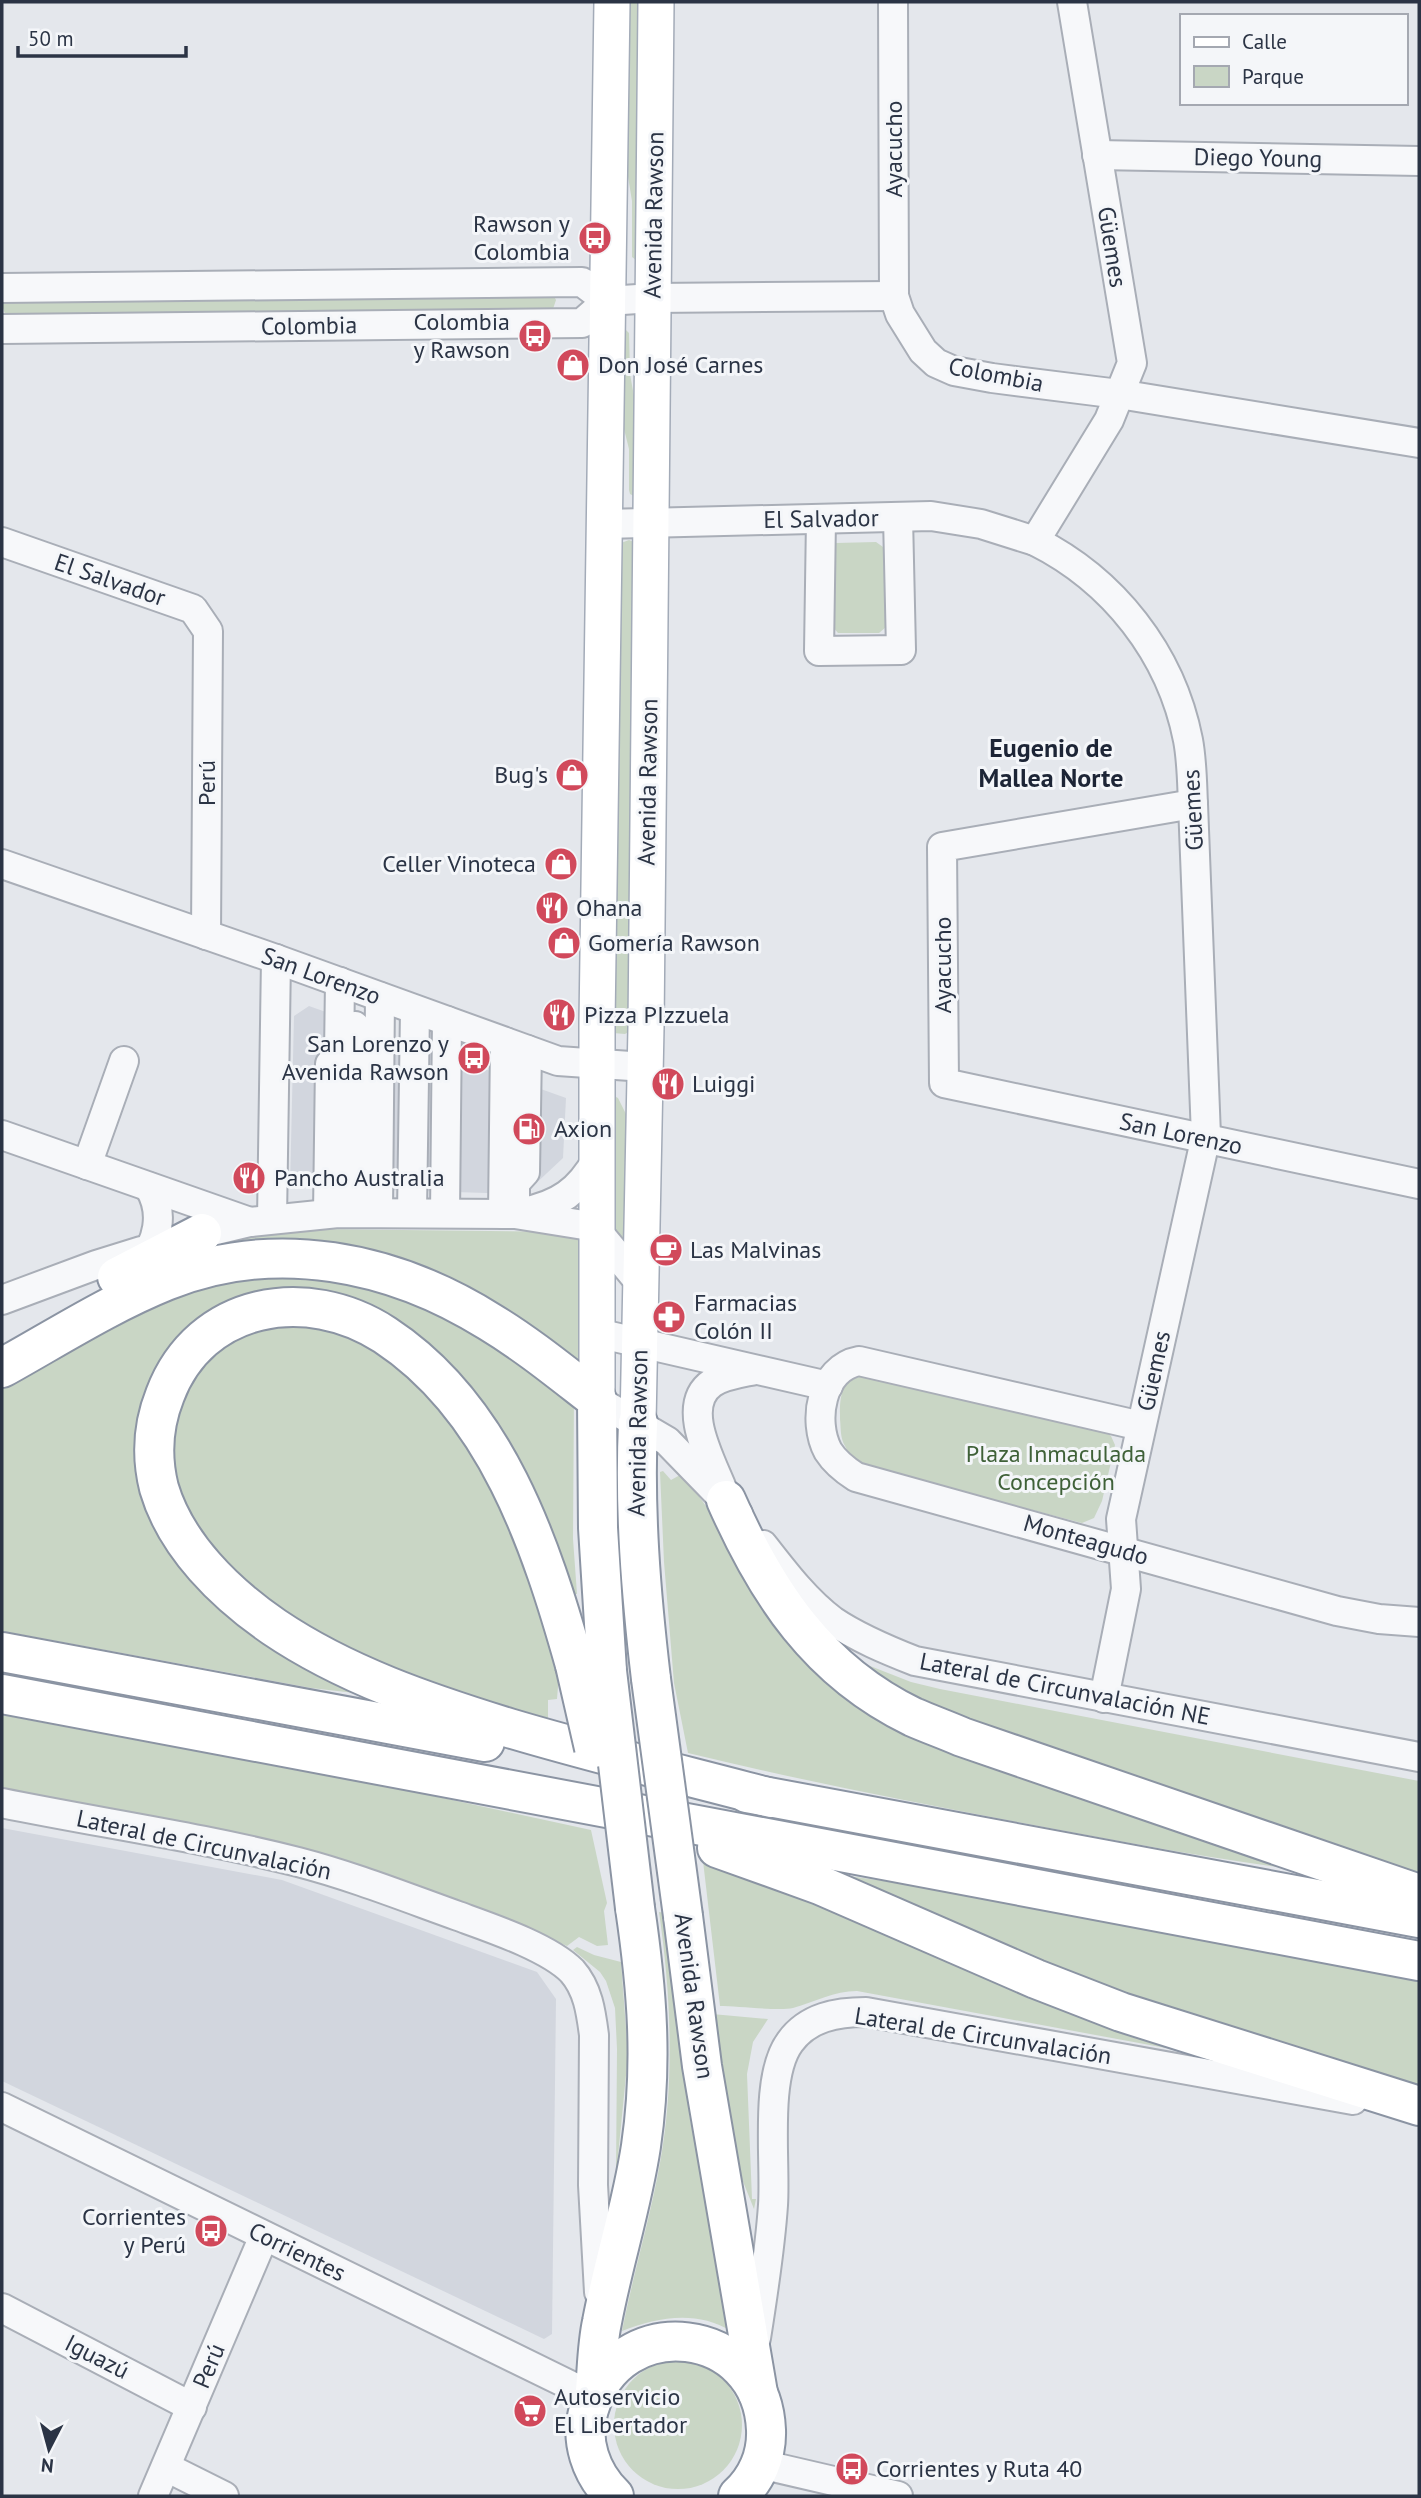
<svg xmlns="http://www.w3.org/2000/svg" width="1421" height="2498" font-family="'PT Sans',sans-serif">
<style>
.built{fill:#d2d6de}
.green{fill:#c9d6c5}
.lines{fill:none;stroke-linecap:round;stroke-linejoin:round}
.minor-casing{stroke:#a9aeb7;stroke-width:32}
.major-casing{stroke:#a3abb8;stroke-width:38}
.highway-casing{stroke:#8b94a3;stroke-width:42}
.minor{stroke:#f7f8fa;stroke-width:28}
.major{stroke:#fff;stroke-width:35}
.highway{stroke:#fff;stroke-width:38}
.highway-bridge-casing{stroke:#8b94a3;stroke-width:42;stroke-linecap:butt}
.highway-bridge{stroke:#fff;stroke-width:38}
.labels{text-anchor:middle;stroke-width:6;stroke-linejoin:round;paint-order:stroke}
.street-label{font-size:24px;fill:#2b3445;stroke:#f4f6f9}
.poi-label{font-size:24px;fill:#2b3445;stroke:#f4f6f9;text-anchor:start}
.park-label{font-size:24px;fill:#3f6138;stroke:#f4f6f9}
.neighbourhood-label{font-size:26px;font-weight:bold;fill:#1d2536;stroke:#f4f6f9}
</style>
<rect width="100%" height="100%" fill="#e4e7ec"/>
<g class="built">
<path d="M309,1006L566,1098L563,1158L530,1189L487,1193L290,1187L294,1016Z"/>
<path d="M2,1828L282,1880L537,1972L556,1999L552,2334L544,2339L2,2081Z"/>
</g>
<g class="green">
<path d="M625,2H643L636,260L632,257V201L624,152Z"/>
<path d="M551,291L556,300L552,312L6,317L2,305L4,300Z"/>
<path d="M624,328L629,333L630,374L635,402L634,496L630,494L629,490V449L620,413Z"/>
<path d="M629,540L636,543L630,1031L625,1034L613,1033L621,543Z"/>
<path d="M876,542L883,547L886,627L879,633H838L832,626L831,550L836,543Z"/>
<path d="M612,1095L618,1098L627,1116L629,1247L611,1229Z"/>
<path d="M317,1229L579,1232L582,1364L387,1262L209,1248L253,1236Z"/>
<path d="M255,1268L399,1287L574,1396L573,1539L577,1594H565L537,1518L362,1308L188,1337L161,1518L381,1696L311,1688L2,1631V1381L127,1311Z"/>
<path d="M288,1321L361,1337L436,1400L453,1421L497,1494L560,1662L557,1699L548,1700V1718L453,1691L345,1650L271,1604L222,1562L185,1506L169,1456L181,1391L224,1342Z"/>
<path d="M863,1376L1104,1431L1111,1436L1115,1445L1102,1501L1094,1518L1082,1523L864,1466C856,1460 849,1455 845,1446C840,1438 841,1429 840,1419C840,1399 839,1381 863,1376Z"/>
<path d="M663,1471L671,1480L680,1475L696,1492L810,1654L1300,1870C1198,1857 1097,1837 996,1818C893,1798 790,1778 688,1753L674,1683L664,1562L660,1472Z"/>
<path d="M865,1664L911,1682L940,1689L1419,1781V1876L953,1717L885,1685Z"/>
<path d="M2,1715L429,1795L591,1830L607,1903L604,1911L608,1945L597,1946L579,1937L567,1946L531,1930L2,1791Z"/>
<path d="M703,1861L755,1876L1242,2062L857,1991C834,1991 815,2002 793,2008C779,2011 736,2006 720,2006Z"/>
<path d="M828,1873L898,1883L1419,1980V2093L1162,2016Z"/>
<path d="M659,1912L665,1913L690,2119L731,2331C697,2310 657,2317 622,2331C633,2275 650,2219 660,2163C675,2080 671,1995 659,1912Z"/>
<path d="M577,1947L594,1955L621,1962L628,2055L616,2176L617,2049L615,2008L606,1981L600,1972L573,1950Z"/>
<path d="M712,2014L768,2019L753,2042L747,2074L752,2199H756L754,2209L740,2174Z"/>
<circle cx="678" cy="2425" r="64"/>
</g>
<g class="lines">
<defs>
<g id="minor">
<path d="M893,2L894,296L900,314L923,351L936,363L954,371L992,378L1119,394L1419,443"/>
<path d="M1072,2L1132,363L1109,420L1035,541C1113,580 1171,653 1188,740C1192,761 1192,783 1193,804L1206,1136L1121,1519L1126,1589L1104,1698"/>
<path d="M1097,155L1419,161"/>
<path d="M2,288L582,282L607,301"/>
<path d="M2,329L582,323L607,301L653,298L894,296"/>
<path d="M821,519L819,651L901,650L898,517"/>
<path d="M604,524L931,516L981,524L1035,541"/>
<path d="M2,542L193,609L208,631L206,935"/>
<path d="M1193,804L942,847L944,1083L1419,1184"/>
<path d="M2,864L276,959L558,1061L645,1067"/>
<path d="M2,1135L250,1222"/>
<path d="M87,1165L124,1061"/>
<path d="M515,1208V1183L525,1172L527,1050"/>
<path d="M378,1212L380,997"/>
<path d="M523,1212C559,1205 579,1191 597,1159"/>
<path d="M328,1213L330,1064L339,1054L340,982"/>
<path d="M353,1213L355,1026"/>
<path d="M412,1213L415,1010"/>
<path d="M445,1213L447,1021"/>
<path d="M503,1214L505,1042"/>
<path d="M272,1219L276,959"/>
<path d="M183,1238L250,1222L338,1213L515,1214L590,1226L597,1231L641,1284"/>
<path d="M139,1265C158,1243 165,1213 149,1187"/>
<path d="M2,1300L96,1265L141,1251"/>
<path d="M597,1333L828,1386"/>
<path d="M597,1400L667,1441L738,1514"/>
<path d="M1141,1426L859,1361C821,1368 812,1421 828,1451C835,1462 845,1470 856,1477L1337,1611L1379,1619L1419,1622"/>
<path d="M723,1491C712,1462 679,1406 712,1383C724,1375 741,1373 755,1370"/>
<path d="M763,1545C784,1572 806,1601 833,1621C858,1638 887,1650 915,1661L1419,1757"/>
<path d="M2,1803C100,1823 200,1837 298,1862C352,1876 405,1897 458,1916C491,1928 548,1947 572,1971C588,1989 591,2012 594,2035L593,2185L599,2292"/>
<path d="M2,2107L592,2396"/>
<path d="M2,2308L192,2407"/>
<path d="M756,2338C763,2294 770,2250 773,2205C776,2161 764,2077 790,2042C808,2017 837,2012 866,2012L1353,2100"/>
<path d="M760,2464L898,2496"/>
<path d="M166,2467L224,2496"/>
<path d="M153,2496L264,2236"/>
</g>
<g id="major">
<path d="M597,1400V1022L612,2"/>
<path d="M638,1423L646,1027L656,2"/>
</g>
<g id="highway">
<path d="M117,1277L202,1233"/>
<path d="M2,1368C56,1338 109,1304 166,1281C275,1237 393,1261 490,1322C528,1345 562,1373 597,1400L598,1528L607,1671"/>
<path d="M638,1423C634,1509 641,1594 651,1679"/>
<path d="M726,1500C767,1593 818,1671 913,1717C929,1724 946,1730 962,1737L1419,1894"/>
<path d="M2,1652L485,1742"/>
<path d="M575,1665C541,1544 496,1408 385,1335C307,1284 200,1302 165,1395C153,1425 151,1456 159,1488C176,1546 226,1594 274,1627C345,1675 428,1703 509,1728C596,1754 684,1775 771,1798"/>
<path d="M2,1694L1419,1961"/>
<path d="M747,1793L1419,1918"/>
<path d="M717,1848L820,1885L1036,1979L1121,2012L1419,2106"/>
<path d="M683,1916L702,2066L758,2393"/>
<path d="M595,2391C597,2369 597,2345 602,2322C613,2263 632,2206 641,2146C653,2064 647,1989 635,1908"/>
<path d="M614,2496C591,2474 579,2440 589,2409C619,2308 762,2325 766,2430C767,2455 757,2479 738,2496"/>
</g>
</defs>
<use href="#minor" class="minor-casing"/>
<use href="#major" class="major-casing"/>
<use href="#highway" class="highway-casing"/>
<use href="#minor" class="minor"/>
<use href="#major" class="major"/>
<use href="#highway" class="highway"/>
<defs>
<g id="highway-bridge">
<path d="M575,1665L594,1748"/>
<path d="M607,1671L635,1908"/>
<path d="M651,1679L683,1916"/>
</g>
</defs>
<use href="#highway-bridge" class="highway-bridge-casing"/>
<use href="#highway-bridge" class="highway-bridge"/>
</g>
<defs>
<symbol id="bus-disc" viewBox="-11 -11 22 22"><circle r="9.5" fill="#d1495b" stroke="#f4f6f9"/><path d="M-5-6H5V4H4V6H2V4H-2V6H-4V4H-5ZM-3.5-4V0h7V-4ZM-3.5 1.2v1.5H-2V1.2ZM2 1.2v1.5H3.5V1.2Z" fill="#fff"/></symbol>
<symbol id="shop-disc" viewBox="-11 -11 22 22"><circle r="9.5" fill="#d1495b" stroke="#f4f6f9"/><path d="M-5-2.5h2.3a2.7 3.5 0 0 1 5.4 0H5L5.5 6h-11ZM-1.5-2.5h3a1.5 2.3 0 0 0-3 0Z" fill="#fff"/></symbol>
<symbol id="restaurant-disc" viewBox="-11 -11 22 22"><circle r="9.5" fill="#d1495b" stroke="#f4f6f9"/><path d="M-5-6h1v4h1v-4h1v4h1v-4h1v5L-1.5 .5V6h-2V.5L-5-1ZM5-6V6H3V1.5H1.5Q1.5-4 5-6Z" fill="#fff"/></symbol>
<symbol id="fuel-disc" viewBox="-11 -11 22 22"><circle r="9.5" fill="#d1495b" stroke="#f4f6f9"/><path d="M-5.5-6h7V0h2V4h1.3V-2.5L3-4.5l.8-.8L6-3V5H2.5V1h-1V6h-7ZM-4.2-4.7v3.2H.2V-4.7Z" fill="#fff"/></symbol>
<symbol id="cafe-disc" viewBox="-11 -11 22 22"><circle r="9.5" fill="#d1495b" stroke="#f4f6f9"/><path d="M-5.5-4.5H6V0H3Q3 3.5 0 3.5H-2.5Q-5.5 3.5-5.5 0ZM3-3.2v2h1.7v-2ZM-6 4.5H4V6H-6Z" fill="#fff"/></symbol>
<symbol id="pharmacy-disc" viewBox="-11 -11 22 22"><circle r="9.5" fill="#d1495b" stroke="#f4f6f9"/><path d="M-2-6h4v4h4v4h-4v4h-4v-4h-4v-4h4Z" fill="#fff"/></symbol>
<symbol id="supermarket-disc" viewBox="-11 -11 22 22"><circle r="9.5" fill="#d1495b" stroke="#f4f6f9"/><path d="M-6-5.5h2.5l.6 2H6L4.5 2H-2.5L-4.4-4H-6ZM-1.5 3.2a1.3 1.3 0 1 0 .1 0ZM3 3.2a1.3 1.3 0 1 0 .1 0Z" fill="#fff"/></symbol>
</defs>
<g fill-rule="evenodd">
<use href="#bus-disc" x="576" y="219" width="38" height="38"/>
<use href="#bus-disc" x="516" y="317" width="38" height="38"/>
<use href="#shop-disc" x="554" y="346" width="38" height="38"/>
<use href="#shop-disc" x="553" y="756" width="38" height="38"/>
<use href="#shop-disc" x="542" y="845" width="38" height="38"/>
<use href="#restaurant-disc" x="533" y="889" width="38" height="38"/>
<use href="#shop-disc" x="545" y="924" width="38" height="38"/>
<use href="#restaurant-disc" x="540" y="996" width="38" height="38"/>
<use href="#bus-disc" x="455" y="1039" width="38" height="38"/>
<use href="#restaurant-disc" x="649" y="1065" width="38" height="38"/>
<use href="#fuel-disc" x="510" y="1110" width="38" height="38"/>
<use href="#restaurant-disc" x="230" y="1159" width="38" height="38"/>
<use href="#cafe-disc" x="647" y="1231" width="38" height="38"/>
<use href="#pharmacy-disc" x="650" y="1298" width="38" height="38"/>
<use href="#bus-disc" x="192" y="2212" width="38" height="38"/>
<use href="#supermarket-disc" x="511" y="2392" width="38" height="38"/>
<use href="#bus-disc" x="833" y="2450" width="38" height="38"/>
</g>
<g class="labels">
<g class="street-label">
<text transform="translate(894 149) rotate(-90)" y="8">Ayacucho</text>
<text transform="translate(1258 158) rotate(1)" y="8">Diego Young</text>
<text transform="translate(654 215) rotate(-89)" y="8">Avenida Rawson</text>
<text transform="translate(1112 247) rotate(81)" y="8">Güemes</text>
<text transform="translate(309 326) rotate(-1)" y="8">Colombia</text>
<text transform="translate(996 375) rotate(11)" y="8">Colombia</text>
<text transform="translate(821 519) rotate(-1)" y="8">El Salvador</text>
<text transform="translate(110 580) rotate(19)" y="8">El Salvador</text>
<text transform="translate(648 782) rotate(-89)" y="8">Avenida Rawson</text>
<text transform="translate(207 783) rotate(-90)" y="8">Perú</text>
<text transform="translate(1193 810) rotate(-93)" y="8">Güemes</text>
<text transform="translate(943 965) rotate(-90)" y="8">Ayacucho</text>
<text transform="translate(321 976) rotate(20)" y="8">San Lorenzo</text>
<text transform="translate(1181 1134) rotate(12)" y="8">San Lorenzo</text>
<text transform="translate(1154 1371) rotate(-78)" y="8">Güemes</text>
<text transform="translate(638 1433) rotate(-89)" y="8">Avenida Rawson</text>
<text transform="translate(1086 1540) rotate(16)" y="8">Monteagudo</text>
<text transform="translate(1065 1689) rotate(11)" y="8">Lateral de Circunvalación NE</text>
<text transform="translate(204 1845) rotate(12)" y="8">Lateral de Circunvalación</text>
<text transform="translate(694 1996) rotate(82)" y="8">Avenida Rawson</text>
<text transform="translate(983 2036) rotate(9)" y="8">Lateral de Circunvalación</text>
<text transform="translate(297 2252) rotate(26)" y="8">Corrientes</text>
<text transform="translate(97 2357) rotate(27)" y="8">Iguazú</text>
<text transform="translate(209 2366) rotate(-67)" y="8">Perú</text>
</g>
<g class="poi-label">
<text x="570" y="232" text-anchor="end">Rawson y<tspan x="570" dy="28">Colombia</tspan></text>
<text x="510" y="330" text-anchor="end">Colombia<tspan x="510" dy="28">y Rawson</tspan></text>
<text x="598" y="373">Don José Carnes</text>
<text x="548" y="783" text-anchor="end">Bug's</text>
<text x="536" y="872" text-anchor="end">Celler Vinoteca</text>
<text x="576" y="916">Ohana</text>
<text x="588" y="951">Gomería Rawson</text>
<text x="584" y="1023">Pizza PIzzuela</text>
<text x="449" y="1052" text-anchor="end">San Lorenzo y<tspan x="449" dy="28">Avenida Rawson</tspan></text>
<text x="692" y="1092">Luiggi</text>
<text x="554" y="1137">Axion</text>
<text x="274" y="1186">Pancho Australia</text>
<text x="690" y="1258">Las Malvinas</text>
<text x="694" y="1311">Farmacias<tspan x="694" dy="28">Colón II</tspan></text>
<text x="186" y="2225" text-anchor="end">Corrientes<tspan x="186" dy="28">y Perú</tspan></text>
<text x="554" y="2405">Autoservicio<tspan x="554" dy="28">El Libertador</tspan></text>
<text x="876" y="2477">Corrientes y Ruta 40</text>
</g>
<g class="park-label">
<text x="1056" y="1462">Plaza Inmaculada<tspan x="1056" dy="28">Concepción</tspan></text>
</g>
<g class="neighbourhood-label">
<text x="1051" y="757">Eugenio de<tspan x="1051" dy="30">Mallea Norte</tspan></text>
</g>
</g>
<rect width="1421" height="2498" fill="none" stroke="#2b3445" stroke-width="7"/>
<rect x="1180" y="14" width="228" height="91" fill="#f4f6f9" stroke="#a4a8b1" stroke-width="2"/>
<rect x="1194" y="37" width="35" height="10" fill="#ffffff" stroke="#a4a8b1" stroke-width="2"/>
<text x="1242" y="49" font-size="21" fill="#2b3445">Calle</text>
<rect x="1194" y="66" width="35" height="21" fill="#c9d6c5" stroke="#a4a8b1" stroke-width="2"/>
<text x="1242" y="84" font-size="21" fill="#2b3445">Parque</text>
<g transform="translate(49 2449) rotate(186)" stroke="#f4f6f9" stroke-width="5" paint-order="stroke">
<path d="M0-5L12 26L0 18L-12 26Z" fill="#2b3445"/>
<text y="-10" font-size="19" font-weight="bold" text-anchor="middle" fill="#2b3445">N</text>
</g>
<path d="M18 46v10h168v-10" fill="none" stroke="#2b3445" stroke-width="3.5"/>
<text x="28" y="46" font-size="21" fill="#2b3445" stroke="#f4f6f9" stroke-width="5" paint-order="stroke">50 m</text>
</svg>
